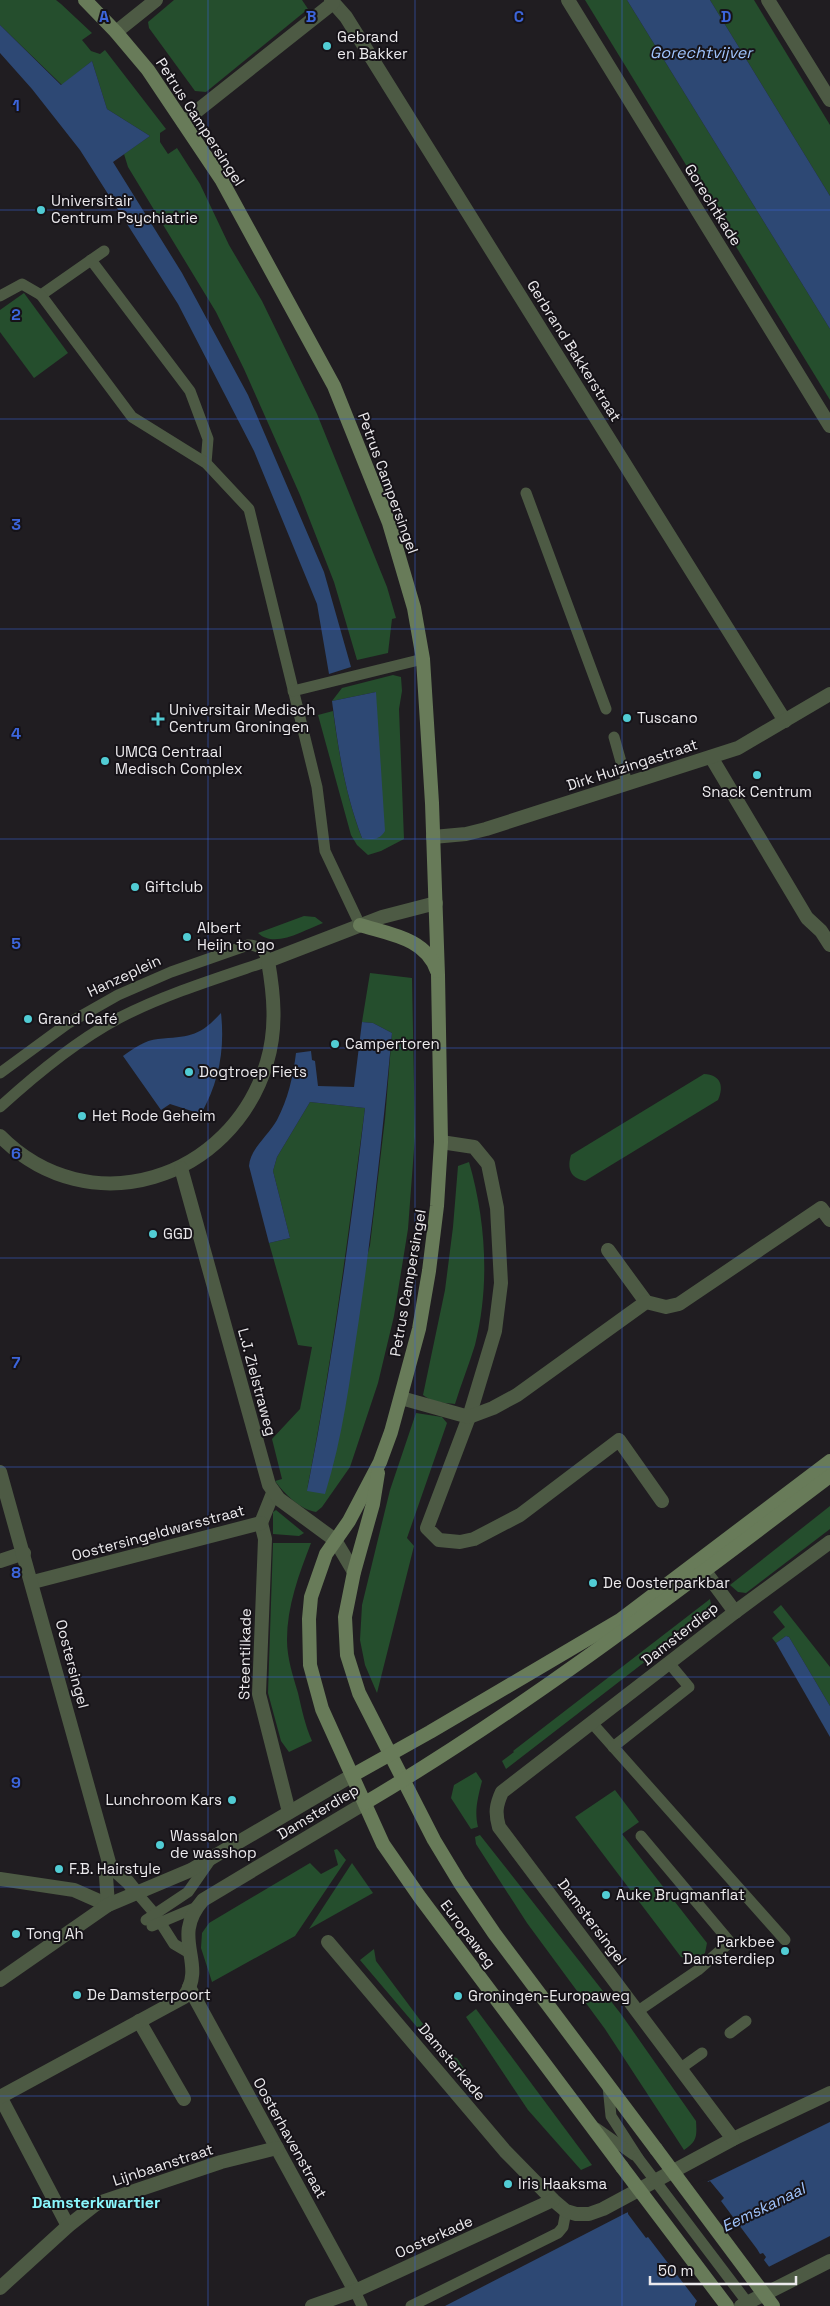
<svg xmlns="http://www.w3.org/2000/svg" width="830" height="2306" font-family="'Space Grotesk',sans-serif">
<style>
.green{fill:#254e2d}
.water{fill:#2d4874}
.pier{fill:#201d21}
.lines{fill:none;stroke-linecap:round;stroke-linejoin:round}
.service{stroke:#4d5a44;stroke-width:11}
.minor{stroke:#4d5a44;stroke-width:14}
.tertiary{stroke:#4d5a44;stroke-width:14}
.secondary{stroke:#687b59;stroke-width:14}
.service-bridge{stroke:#4d5a44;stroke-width:11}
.secondary-bridge{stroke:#687b59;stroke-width:14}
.grid{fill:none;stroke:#3c65db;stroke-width:1;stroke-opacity:0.55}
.poi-dot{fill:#51ccd4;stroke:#161318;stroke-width:2}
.labels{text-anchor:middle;stroke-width:4;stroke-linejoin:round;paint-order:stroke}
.poi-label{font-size:15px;fill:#eceaed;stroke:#161318;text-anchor:start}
.street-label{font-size:15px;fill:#eceaed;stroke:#161318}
.water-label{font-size:16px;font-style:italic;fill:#a0c4fd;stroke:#161318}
.neighbourhood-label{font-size:16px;font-weight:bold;fill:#89f5fc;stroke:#161318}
.grid-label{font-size:16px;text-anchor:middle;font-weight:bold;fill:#3c65db;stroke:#161318;stroke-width:4;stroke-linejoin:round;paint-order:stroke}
</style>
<rect width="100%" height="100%" fill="#201d21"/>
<g class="green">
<path d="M0,0H56L61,4L92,33L82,40L91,51L100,54L105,50L166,129L160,133V142L168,154L177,148L200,184L229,245L262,301L317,414L387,587L396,618L392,619L388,653L357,660L334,582L300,495L244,369L216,312L128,167L124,154L150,136L107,109L92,61L62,85L0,25Z"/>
<path d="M174,0H302L308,9L206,92L195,91L149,28L148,22Z"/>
<path d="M585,0H627L830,329V400Z"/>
<path d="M710,0H754L830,125V196Z"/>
<path d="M24,293L68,353L34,378L0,332V310Z"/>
<path d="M393,675L401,677L402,691L399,709L404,839L381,851L368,855L357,845L351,835L318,715L333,711C339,754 346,797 362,838L376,692L332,701L342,688Z"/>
<path d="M304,916L315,917L323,923C304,930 275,949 258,933Z"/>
<path d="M370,973L412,978L415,1136L408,1229L394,1316L378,1383L350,1467L322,1507L316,1512C299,1509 285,1494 275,1481L282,1479L272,1439L300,1409L312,1347L298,1345L269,1243L290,1238L273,1171L277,1157L310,1102L365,1108C348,1236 332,1363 307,1490L370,1245L385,1119L392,1033L373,1023L362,1022Z"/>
<path d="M704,1074C721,1075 724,1086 718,1100L585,1181C570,1178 567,1168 571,1155Z"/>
<path d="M469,1162C486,1221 490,1285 475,1345C469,1365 461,1384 455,1404C444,1403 431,1402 423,1395L445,1290L453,1227L458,1166Z"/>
<path d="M416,1413L442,1417L447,1423L407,1538L414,1546L377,1693L365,1665L360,1640L362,1605L390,1490Z"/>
<path d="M830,1506V1529L746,1593L738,1592L730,1585Z"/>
<path d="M276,1510L304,1533L299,1536L273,1534V1512Z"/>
<path d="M273,1543H311C299,1574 287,1606 287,1640C287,1658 293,1676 298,1693C302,1710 305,1725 312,1741L289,1752L281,1741L268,1693Z"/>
<path d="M710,1599L712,1610L506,1769L502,1761L514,1752L513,1751Z"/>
<path d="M781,1605L830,1667V1706L789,1637L786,1636L776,1643L772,1638L785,1627L773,1612Z"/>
<path d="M476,1772L482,1781C478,1797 474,1811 478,1827L471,1829L451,1798L454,1785Z"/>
<path d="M615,1790L639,1822L622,1834L707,1943L705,1953L696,1959L681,1957L575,1817Z"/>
<path d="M480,1835L621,2014L696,2121C697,2136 697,2142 684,2150L605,2029L527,1923L476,1844L475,1837Z"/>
<path d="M337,1849L346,1860L295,1936L212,1982L201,1948L202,1933L209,1923L310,1863L321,1874L338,1865L334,1850Z"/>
<path d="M352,1863L373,1893L309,1929Z"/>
<path d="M374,1949L376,1961L447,2056L457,2058L468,2075L462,2080L360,1960Z"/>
<path d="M476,2009L592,2165L581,2170L528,2110L466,2017Z"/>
</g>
<g class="water">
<path d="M627,0H710L830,196V329Z"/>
<path d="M0,25L61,85L92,61L107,109L150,136L113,162L182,273L248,395L324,572L351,667L329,674L317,604L254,451L178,304L80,150L32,89L0,53Z"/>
<path d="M376,692L385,831C380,840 371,840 362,838C345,794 338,748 332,701Z"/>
<path d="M221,1013C225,1050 219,1082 201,1114L170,1104L161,1110L123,1056C133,1049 145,1040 158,1039C189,1036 198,1038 221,1013Z"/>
<path d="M362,1022L373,1023L392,1033C383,1129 373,1224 359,1319C350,1378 343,1437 325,1494L307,1491C332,1364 350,1236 365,1108L310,1102L277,1157L273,1171L290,1238L269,1243L249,1166C250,1149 268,1136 277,1120C288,1099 293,1077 296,1053L311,1051L312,1060L315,1061L318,1086L354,1087Z"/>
<path d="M786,1636L789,1637L830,1706V1737L776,1643Z"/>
<path d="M830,2122V2236L695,2304V2306H445L626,2213L711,2180Z"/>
</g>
<path class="pier" d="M706,2179L708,2182L710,2181L724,2198L721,2201L757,2249L760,2254L763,2253L766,2257L764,2260L770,2268L696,2306L695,2304L697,2301L648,2237L646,2238L628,2214V2210Z"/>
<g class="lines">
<g class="service">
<path d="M91,260L190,391L208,439L206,463"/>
<path d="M41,295L104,251"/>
<path d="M0,296L22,284L41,295L132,417L206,463L249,509L317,787L325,851L360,925"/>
<path d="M526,493L606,709"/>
<path d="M293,691L423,659"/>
<path d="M614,737L627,783"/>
<path d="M0,1073L67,1024L118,995L171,972L248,945C260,945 263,950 268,961C218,978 166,994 119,1018C76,1041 36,1074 0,1107"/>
<path d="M592,1723L785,1940"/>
<path d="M613,1747L689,1687L669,1663"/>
<path d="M136,1892L155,1914L174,1944L191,1954"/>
<path d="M146,1920L188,1892L211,1859"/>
<path d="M152,1926L197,1907"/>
<path d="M638,2011L698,1970L730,1942L641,1836"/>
<path d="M730,2033L746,2021"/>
<path d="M681,2068L702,2053"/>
<path d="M608,2086L611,2116L638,2158"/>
<path d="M596,2128L634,2155"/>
<path d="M355,2291L362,2306"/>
<path d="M411,2306L558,2233L563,2227L566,2211"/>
</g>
<g class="minor">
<path d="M331,0L346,17L785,721"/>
<path d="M568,0L830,426"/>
<path d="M768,0L830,100"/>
<path d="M116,32L156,0"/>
<path d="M183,122L333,3"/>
<path d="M711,757L807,918L821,931L830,945"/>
<path d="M433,837L466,834L486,829L738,748L830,694"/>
<path d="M441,1142L474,1147L488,1164L497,1208L501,1283L495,1331L469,1417L427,1528L439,1540L460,1542L474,1539L520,1515L619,1440L662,1501"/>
<path d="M608,1250L646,1302"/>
<path d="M401,1398L469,1417L493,1408L517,1395L646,1302L666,1307L679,1304L821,1208L830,1220"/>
<path d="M261,1523L265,1539L259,1694L289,1812"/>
<path d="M261,1523L273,1493"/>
<path d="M0,1561L24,1553"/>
<path d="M698,1562L735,1612"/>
<path d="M33,1582L261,1523"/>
<path d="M0,1879L74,1890L108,1905"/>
<path d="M328,1942L505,2151L553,2200L566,2211L576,2214H589L603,2209L733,2139L830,2093"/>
<path d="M189,1987L355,2291"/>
<path d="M139,2021L184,2099"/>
<path d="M0,2100L4,2104L68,2226"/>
<path d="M733,2139L499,1827C495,1813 496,1805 502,1792L735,1612L830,1542"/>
<path d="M0,2288L68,2226L96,2204L221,2162L277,2148"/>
<path d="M312,2306L355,2291L553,2200"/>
<path d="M741,2306L830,2261"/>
</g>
<g class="tertiary">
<path d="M0,1136C89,1226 232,1180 267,1062C277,1028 274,995 268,961L382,917L436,903"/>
<path d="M181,1168L269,1485L279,1499L335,1540L354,1572"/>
<path d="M0,1472L110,1866L106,1876L108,1905"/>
<path d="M110,1866L128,1882L136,1892"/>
<path d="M0,1980L108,1905L191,1870L353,1775"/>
<path d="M0,2097L184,1997C208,1962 169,1939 203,1900L365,1803"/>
</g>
<g class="secondary">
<path d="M85,0L116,32L148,70L221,179L334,386L389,523L414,608L423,659L432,803L438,975L441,1142L437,1206L429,1271L419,1329L391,1432L380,1462L349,1521L326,1554L311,1597L309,1619L310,1665L322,1709L383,1844L419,1896L622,2167"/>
<path d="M360,925C389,934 426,938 437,971"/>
<path d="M378,1473L373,1504L354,1572L345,1617L347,1655L359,1693L434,1840L460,1883L494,1933L656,2149"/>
<path d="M353,1775L430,1732L620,1620L830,1461"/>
<path d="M365,1803C529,1706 679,1590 830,1476"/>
</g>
<path class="service-bridge" d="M638,2158L750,2306"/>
<g class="secondary-bridge">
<path d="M656,2149L773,2306"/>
<path d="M622,2167L727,2306"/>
</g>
</g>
<path class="grid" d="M208,0V2306M415,0V2306M622,0V2306M0,210H830M0,419H830M0,629H830M0,839H830M0,1048H830M0,1258H830M0,1467H830M0,1677H830M0,1887H830M0,2096H830"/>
<g class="poi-dot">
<circle cx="327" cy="46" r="5"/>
<circle cx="41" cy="210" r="5"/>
<circle cx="627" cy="718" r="5"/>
<path d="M155.5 711.5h5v5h5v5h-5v5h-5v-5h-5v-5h5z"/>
<circle cx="105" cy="761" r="5"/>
<circle cx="757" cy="775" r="5"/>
<circle cx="135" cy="887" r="5"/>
<circle cx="187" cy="937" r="5"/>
<circle cx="28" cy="1019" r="5"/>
<circle cx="335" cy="1044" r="5"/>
<circle cx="189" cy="1072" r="5"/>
<circle cx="82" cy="1116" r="5"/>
<circle cx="153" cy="1234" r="5"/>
<circle cx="593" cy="1583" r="5"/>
<circle cx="232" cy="1800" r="5"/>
<circle cx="160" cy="1845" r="5"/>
<circle cx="59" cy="1869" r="5"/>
<circle cx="606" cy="1895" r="5"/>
<circle cx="16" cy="1934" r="5"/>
<circle cx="785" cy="1951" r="5"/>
<circle cx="77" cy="1995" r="5"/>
<circle cx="458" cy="1996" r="5"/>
<circle cx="508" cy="2184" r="5"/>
</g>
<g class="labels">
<g class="poi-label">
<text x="337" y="42">Gebrand<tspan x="337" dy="17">en Bakker</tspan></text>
<text x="51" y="206">Universitair<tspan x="51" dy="17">Centrum Psychiatrie</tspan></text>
<text x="169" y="715">Universitair Medisch<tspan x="169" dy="17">Centrum Groningen</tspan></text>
<text x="637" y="723">Tuscano</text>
<text x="115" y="757">UMCG Centraal<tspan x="115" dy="17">Medisch Complex</tspan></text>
<text x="757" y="797" text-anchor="middle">Snack Centrum</text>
<text x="145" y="892">Giftclub</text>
<text x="197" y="933">Albert<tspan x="197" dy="17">Heijn to go</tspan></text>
<text x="38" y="1024">Grand Café</text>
<text x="345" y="1049">Campertoren</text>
<text x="199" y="1077">Dogtroep Fiets</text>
<text x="92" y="1121">Het Rode Geheim</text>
<text x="163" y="1239">GGD</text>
<text x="603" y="1588">De Oosterparkbar</text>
<text x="222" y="1805" text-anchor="end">Lunchroom Kars</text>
<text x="170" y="1841">Wassalon<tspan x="170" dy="17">de wasshop</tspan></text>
<text x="69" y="1874">F.B. Hairstyle</text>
<text x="616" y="1900">Auke Brugmanflat</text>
<text x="26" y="1939">Tong Ah</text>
<text x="775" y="1947" text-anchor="end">Parkbee<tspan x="775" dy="17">Damsterdiep</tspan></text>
<text x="87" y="2000">De Damsterpoort</text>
<text x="468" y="2001">Groningen-Europaweg</text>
<text x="518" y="2189">Iris Haaksma</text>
</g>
<g class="street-label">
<text transform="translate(200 122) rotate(57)" y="5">Petrus Campersingel</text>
<text transform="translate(713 205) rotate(58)" y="5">Gorechtkade</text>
<text transform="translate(574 351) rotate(58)" y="5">Gerbrand Bakkerstraat</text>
<text transform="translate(388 483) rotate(70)" y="5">Petrus Campersingel</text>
<text transform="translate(632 765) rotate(-18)" y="5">Dirk Huizingastraat</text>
<text transform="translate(124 976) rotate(-25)" y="5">Hanzeplein</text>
<text transform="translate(408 1283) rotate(-80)" y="5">Petrus Campersingel</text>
<text transform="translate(257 1382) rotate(75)" y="5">L.J. Zielstraweg</text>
<text transform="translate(158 1533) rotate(-15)" y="5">Oostersingeldwarsstraat</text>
<text transform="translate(680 1634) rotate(-38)" y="5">Damsterdiep</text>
<text transform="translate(245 1654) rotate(-89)" y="5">Steentilkade</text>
<text transform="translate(72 1664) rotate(75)" y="5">Oostersingel</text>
<text transform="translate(318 1812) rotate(-31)" y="5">Damsterdiep</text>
<text transform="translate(592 1922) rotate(53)" y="5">Damstersingel</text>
<text transform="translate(468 1934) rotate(53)" y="5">Europaweg</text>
<text transform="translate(452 2062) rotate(50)" y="5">Damsterkade</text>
<text transform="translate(290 2138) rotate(61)" y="5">Oosterhavenstraat</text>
<text transform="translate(163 2165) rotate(-18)" y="5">Lijnbaanstraat</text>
<text transform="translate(434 2237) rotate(-24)" y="5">Oosterkade</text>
</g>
<g class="water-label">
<text x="701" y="58">Gorechtvijver</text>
<text transform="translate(763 2207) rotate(-26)" y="6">Eemskanaal</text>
</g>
<g class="neighbourhood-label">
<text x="96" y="2208">Damsterkwartier</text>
</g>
</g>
<g class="grid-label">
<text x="104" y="22">A</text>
<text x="311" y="22">B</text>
<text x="519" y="22">C</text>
<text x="726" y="22">D</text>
<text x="16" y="111">1</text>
<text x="16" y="320">2</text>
<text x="16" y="530">3</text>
<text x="16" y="739">4</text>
<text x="16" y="949">5</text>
<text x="16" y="1159">6</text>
<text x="16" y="1368">7</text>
<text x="16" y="1578">8</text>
<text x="16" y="1788">9</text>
</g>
<path d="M650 2276v8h146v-8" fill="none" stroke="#eceaed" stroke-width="2.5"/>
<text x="658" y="2276" font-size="15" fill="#eceaed" stroke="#161318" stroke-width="4" paint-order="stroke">50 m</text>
</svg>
